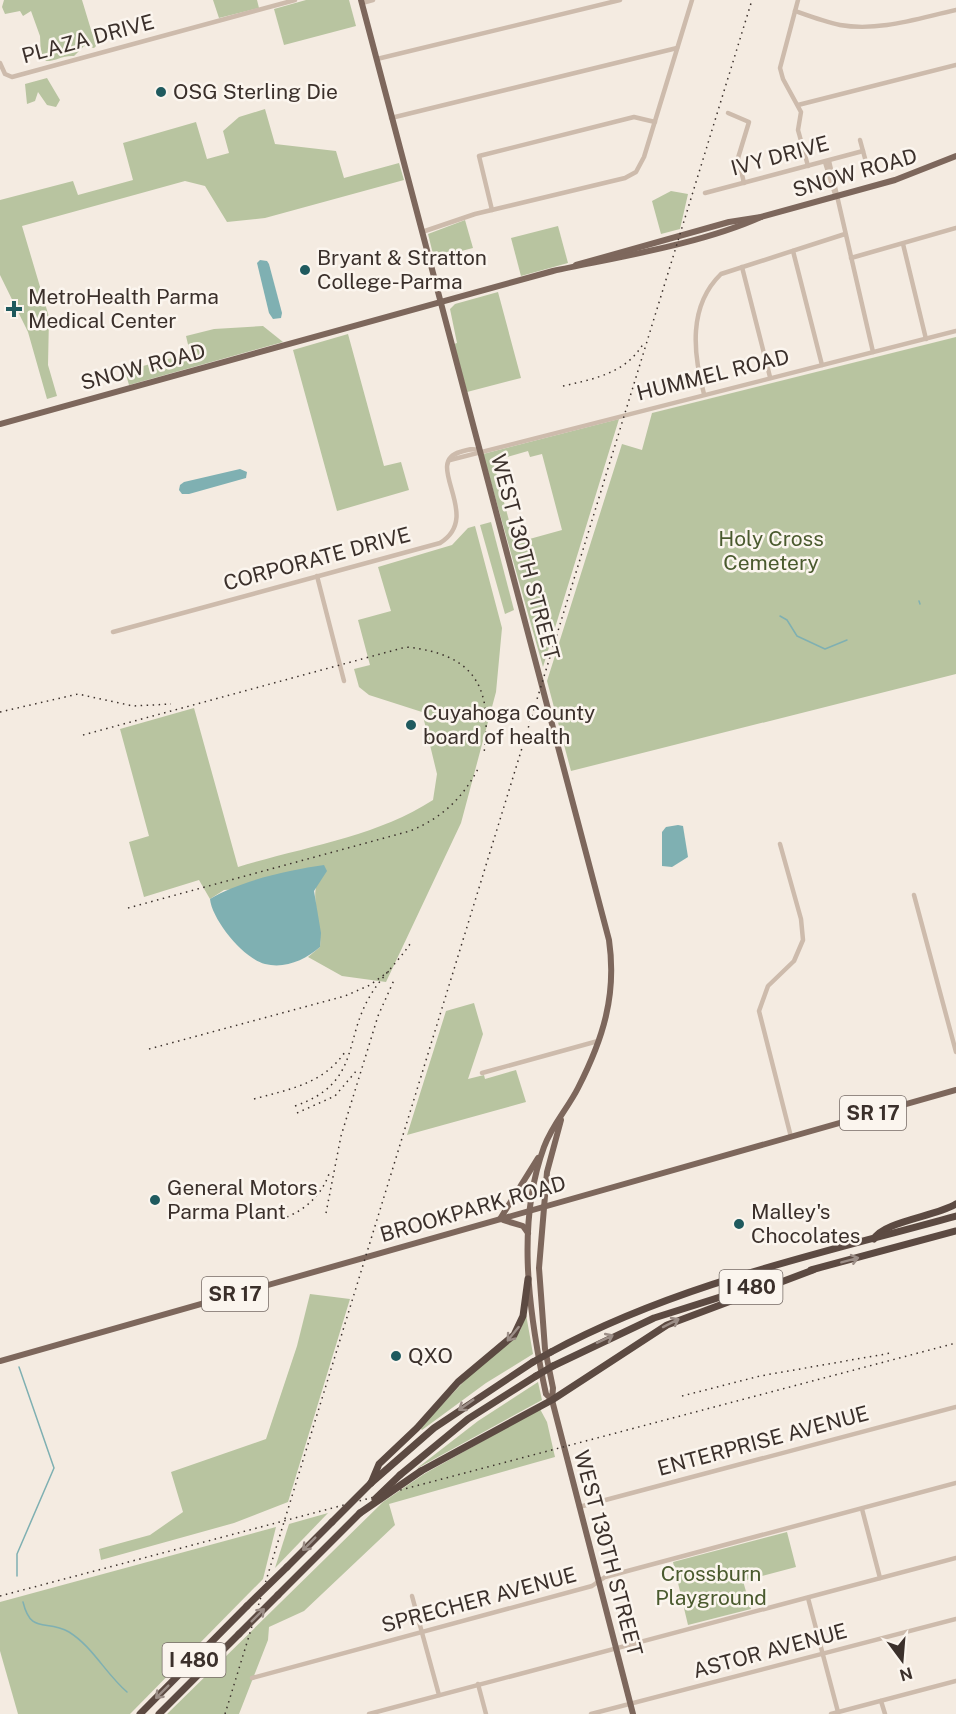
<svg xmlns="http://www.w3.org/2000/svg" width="956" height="1714" font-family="'Public Sans',sans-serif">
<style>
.green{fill:#b8c4a0;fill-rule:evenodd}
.water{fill:#7fb0b2}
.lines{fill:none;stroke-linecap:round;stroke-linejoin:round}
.stream{stroke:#7fb0b2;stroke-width:1.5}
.minor{stroke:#cdbbac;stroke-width:4.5}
.major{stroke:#7d675c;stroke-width:6}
.highway{stroke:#5c4a42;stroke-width:7}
.rail{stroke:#3b302b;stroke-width:1.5;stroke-dasharray:1.5 4.5;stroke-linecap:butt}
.highway-bridge{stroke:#5c4a42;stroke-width:7}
.oneway{stroke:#9c8e87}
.poi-dot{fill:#1f5a5e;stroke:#fbf5ee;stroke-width:2}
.labels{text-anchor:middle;stroke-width:5;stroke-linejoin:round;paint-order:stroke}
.shield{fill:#fbf5ee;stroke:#756b66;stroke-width:1.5}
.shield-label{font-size:20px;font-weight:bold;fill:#3b302b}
.street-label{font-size:21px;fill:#3b302b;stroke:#fbf5ee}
.poi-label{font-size:21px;fill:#3b302b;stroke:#fbf5ee;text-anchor:start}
.park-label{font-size:21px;fill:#4a5a2e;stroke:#fbf5ee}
</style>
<rect width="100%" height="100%" fill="#f4ebe1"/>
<g class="green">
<path d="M4,0H82L92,33L99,43L94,48L84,46L74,56C63,55 57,61 46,61L41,56L40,36L31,11L23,16L20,11L5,14L2,7Z"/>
<path d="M213,0H257L259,8L219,18Z"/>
<path d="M306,0H349L356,26L284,45L274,9Z"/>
<path d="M47,78L60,100L56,107L47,105L38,92L35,101L27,104L25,84Z"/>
<path d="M265,109L275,144L336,151L344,178L399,163L404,180L265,218L227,222L205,186L185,181L22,226L49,317L48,365L57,396L47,399L28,332L0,275V200L73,181L78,195L133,180L123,143L196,122L207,159L229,153L223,131L239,117Z"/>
<path d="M671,191L688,194L680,229L661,234L652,201Z"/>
<path d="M465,220L473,248L434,258L428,234Z"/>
<path d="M558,226L568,263L521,276L511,238Z"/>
<path d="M498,292L521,378L467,392L454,344L457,343L450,309L455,304Z"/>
<path d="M263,326L283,342L129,385L125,371L190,353L186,336L214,329Z"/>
<path d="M348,334L384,466L401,462L409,490L337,511L293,350Z"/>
<path d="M956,337V674L571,771L547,681L622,444L642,450L652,413Z"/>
<path d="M619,419L543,667L483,454ZM528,451L530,457L542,454L562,530L515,543L493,461Z"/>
<path d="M491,522L514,610L505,614L480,525Z"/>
<path d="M475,526L502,628L496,692L461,823L386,982L342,976L308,957L320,947C322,926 311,901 317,883L224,890L210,899L199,880L144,897L129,842L149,836L120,729L194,708L238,867C303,847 376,837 433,800L437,774L422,712L369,695L359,687L354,669L370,665L358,620L391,611L378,567L452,545L468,528Z"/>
<path d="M474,1003L483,1034L468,1079L484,1075L485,1079L516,1070L526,1102L407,1135L446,1011Z"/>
<path d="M310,1294L350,1299L288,1502L234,1523L101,1560L99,1549L150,1535L183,1512L171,1472L266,1439L297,1346Z"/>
<path d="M526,1314L533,1354L486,1383L422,1430L420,1428L469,1376L520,1331Z"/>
<path d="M538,1382L542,1400L416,1469L478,1421Z"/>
<path d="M540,1409L547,1422L555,1457L389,1504L395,1525L304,1611L269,1627L268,1640L239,1714H167L383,1502L424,1474Z"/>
<path d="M328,1513L275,1568L289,1524Z"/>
<path d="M276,1527L263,1579L130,1714H18L0,1651V1602Z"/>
<path d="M787,1532L796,1567L743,1581L751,1609L688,1625L673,1562Z"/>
</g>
<g class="water">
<path d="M260,260L267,261L269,264L282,313L281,318L273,319L269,313L257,263Z"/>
<path d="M240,469L247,472L246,478L189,494H182L179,490L180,485L184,482Z"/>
<path d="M678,825L683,826L688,857L672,867L662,866V832L666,827Z"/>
<path d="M324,865L327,871L314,891L321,933L320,947C305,960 285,969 265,964C244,959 212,920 210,899C239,881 289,870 324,865Z"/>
</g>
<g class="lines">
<g class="stream">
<path d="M919,601L920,604"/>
<path d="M780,616L787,620L797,636L825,649L847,640"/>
<path d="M17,1576V1554L54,1468L19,1367"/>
<path d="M23,1602C31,1635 46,1619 69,1632C93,1647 105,1673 127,1692"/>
</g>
<g class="minor">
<path d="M798,0L780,68L783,79L801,112L798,130L808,166"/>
<path d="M362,3L373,0"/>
<path d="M795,11C809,16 825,22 840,25C879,32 919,18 956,10"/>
<path d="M377,59L620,0"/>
<path d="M0,63L5,74L12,77L295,0"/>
<path d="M798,105L956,65"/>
<path d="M728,113L749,122L738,158L744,183"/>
<path d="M391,118L677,48"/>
<path d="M860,140L866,162"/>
<path d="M829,161L873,352"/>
<path d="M825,162L835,194"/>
<path d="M705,193L863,151"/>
<path d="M492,210L479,156L634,117L655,122"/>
<path d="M422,232L475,214L625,178L636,172L644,157L692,0"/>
<path d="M903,244L926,339"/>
<path d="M793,251L822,365"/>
<path d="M851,258L956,228"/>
<path d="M742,267L770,377"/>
<path d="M704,394C693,353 688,306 721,274L845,234"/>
<path d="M450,460L956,331"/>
<path d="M317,576L344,681"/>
<path d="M113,632L440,543C484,516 422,463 460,452C467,450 472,448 478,450"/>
<path d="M780,844L801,919L803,940L794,961L768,986L759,1011L791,1137"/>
<path d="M914,895L956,1052"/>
<path d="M482,1073L598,1041"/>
<path d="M579,1507L956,1407"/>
<path d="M862,1509L880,1578"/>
<path d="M412,1596L439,1695"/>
<path d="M808,1598L838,1712"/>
<path d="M252,1678L592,1586L605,1577L956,1483"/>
<path d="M478,1684L486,1714"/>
<path d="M881,1701L885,1714"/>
<path d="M369,1714L956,1558"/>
<path d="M591,1714L956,1619"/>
<path d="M831,1714L956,1681"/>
</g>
<g class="major">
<path d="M361,0L609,940C617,995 603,1039 578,1088C568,1108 552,1125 544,1147C517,1221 528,1305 543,1380L546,1394L552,1400L633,1714"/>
<path d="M576,265L729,222L761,217L895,180L956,156"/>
<path d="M0,424L553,271C618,257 701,244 761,217"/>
<path d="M500,1219L538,1158"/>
<path d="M503,1220L523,1226L528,1233"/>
<path d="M0,1361L956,1090"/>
<path d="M552,1400L553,1388L545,1349L539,1268L547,1172L561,1120"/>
</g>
<g class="highway">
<path d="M874,1239C882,1222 937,1216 956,1204"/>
<path d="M811,1270L956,1231"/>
<path d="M551,1352C677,1284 819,1254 956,1216"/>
<path d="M553,1366L654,1318L768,1282"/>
<path d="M421,1471L552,1400L667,1325L813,1270"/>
<path d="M400,1475L468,1419L536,1376"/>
<path d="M371,1483L379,1464L417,1428L458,1382L514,1335L523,1316L528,1279"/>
<path d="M371,1483L434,1428L533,1362"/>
<path d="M287,1567L332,1522"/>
<path d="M278,1595L360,1513"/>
<path d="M140,1714L247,1606"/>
<path d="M159,1714L239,1634"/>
</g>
<g class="rail">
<path d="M563,386C594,379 626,373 643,344"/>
<path d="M0,712L78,694L133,706L171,704"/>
<path d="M83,735L406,647C475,654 493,687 484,753"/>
<path d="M128,908L410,831C442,818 463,798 479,767"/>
<path d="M149,1049L345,996L370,985L392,969"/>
<path d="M254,1099C290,1089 323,1084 345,1052"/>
<path d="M295,1106C361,1083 343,1041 370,996C381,977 398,962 410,944"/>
<path d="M297,1113L335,1096L357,1070"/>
<path d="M326,1213L341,1136L378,1016L394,980"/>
<path d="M287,1217C308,1208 323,1193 330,1171"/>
<path d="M682,1396L760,1376L891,1353"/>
<path d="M0,1596L956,1343"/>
<path d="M225,1714L752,0"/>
</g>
<g class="highway-bridge">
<path d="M533,1362L551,1352"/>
<path d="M536,1376L553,1366"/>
<path d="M375,1499L400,1475"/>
<path d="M360,1513L421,1471"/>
<path d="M332,1522L371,1483"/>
<path d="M247,1606L287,1567"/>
<path d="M239,1634L278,1595"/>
</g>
</g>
<defs><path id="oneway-shaft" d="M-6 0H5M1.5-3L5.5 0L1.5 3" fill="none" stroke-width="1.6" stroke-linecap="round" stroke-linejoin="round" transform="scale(1.5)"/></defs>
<g class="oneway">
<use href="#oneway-shaft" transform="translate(850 1260) rotate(-15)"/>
<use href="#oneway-shaft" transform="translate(671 1323) rotate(-27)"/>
<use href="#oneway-shaft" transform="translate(513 1334) rotate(129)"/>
<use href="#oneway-shaft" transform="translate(605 1339) rotate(-25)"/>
<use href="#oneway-shaft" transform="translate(466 1405) rotate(145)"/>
<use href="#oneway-shaft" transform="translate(309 1544) rotate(135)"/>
<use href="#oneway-shaft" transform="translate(258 1615) rotate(-45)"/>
<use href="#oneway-shaft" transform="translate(162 1692) rotate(135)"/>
</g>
<g class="poi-dot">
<circle cx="161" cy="92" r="6"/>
<circle cx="305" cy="270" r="6"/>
<path d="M11 300h6v6h6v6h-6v6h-6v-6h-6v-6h6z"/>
<circle cx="411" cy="725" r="6"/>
<circle cx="155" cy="1200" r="6"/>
<circle cx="739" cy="1224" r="6"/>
<circle cx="396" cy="1356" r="6"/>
</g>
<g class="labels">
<g class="shield">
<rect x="840" y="1096" width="66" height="34" rx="4.5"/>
<rect x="719.5" y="1270" width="63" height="34" rx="4.5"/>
<rect x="202" y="1277" width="66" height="34" rx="4.5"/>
<rect x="162.5" y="1643" width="63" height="34" rx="4.5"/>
</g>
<g class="shield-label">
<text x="873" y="1120">SR 17</text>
<text x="751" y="1294">I 480</text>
<text x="235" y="1301">SR 17</text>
<text x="194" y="1667">I 480</text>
</g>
<g class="street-label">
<text transform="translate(88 39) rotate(-15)" y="7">PLAZA DRIVE</text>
<text transform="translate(780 156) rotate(-15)" y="7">IVY DRIVE</text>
<text transform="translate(855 173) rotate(-16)" y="7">SNOW ROAD</text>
<text transform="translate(143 367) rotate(-15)" y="7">SNOW ROAD</text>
<text transform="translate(713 375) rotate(-14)" y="7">HUMMEL ROAD</text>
<text transform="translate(525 557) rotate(75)" y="7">WEST 130TH STREET</text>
<text transform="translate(317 559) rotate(-15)" y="7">CORPORATE DRIVE</text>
<text transform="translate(473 1209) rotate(-16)" y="7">BROOKPARK ROAD</text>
<text transform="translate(763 1441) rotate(-15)" y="7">ENTERPRISE AVENUE</text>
<text transform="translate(608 1553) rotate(75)" y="7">WEST 130TH STREET</text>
<text transform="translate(479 1600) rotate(-15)" y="7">SPRECHER AVENUE</text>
<text transform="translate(770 1651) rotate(-15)" y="7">ASTOR AVENUE</text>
</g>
<g class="poi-label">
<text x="173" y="99">OSG Sterling Die</text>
<text x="317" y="265">Bryant &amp; Stratton<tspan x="317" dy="24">College-Parma</tspan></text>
<text x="28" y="304">MetroHealth Parma<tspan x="28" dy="24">Medical Center</tspan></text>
<text x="423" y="720">Cuyahoga County<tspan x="423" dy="24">board of health</tspan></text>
<text x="167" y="1195">General Motors<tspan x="167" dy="24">Parma Plant</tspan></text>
<text x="751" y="1219">Malley's<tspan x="751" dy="24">Chocolates</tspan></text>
<text x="408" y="1363">QXO</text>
</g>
<g class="park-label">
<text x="771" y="546">Holy Cross<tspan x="771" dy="24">Cemetery</tspan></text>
<text x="711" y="1581">Crossburn<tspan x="711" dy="24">Playground</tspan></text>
</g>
</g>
<g transform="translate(902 1660) rotate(164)" stroke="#fbf5ee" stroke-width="4.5" paint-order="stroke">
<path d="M0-4.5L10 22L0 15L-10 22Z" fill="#3b302b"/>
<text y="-9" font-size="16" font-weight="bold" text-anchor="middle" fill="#3b302b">N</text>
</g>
</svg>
